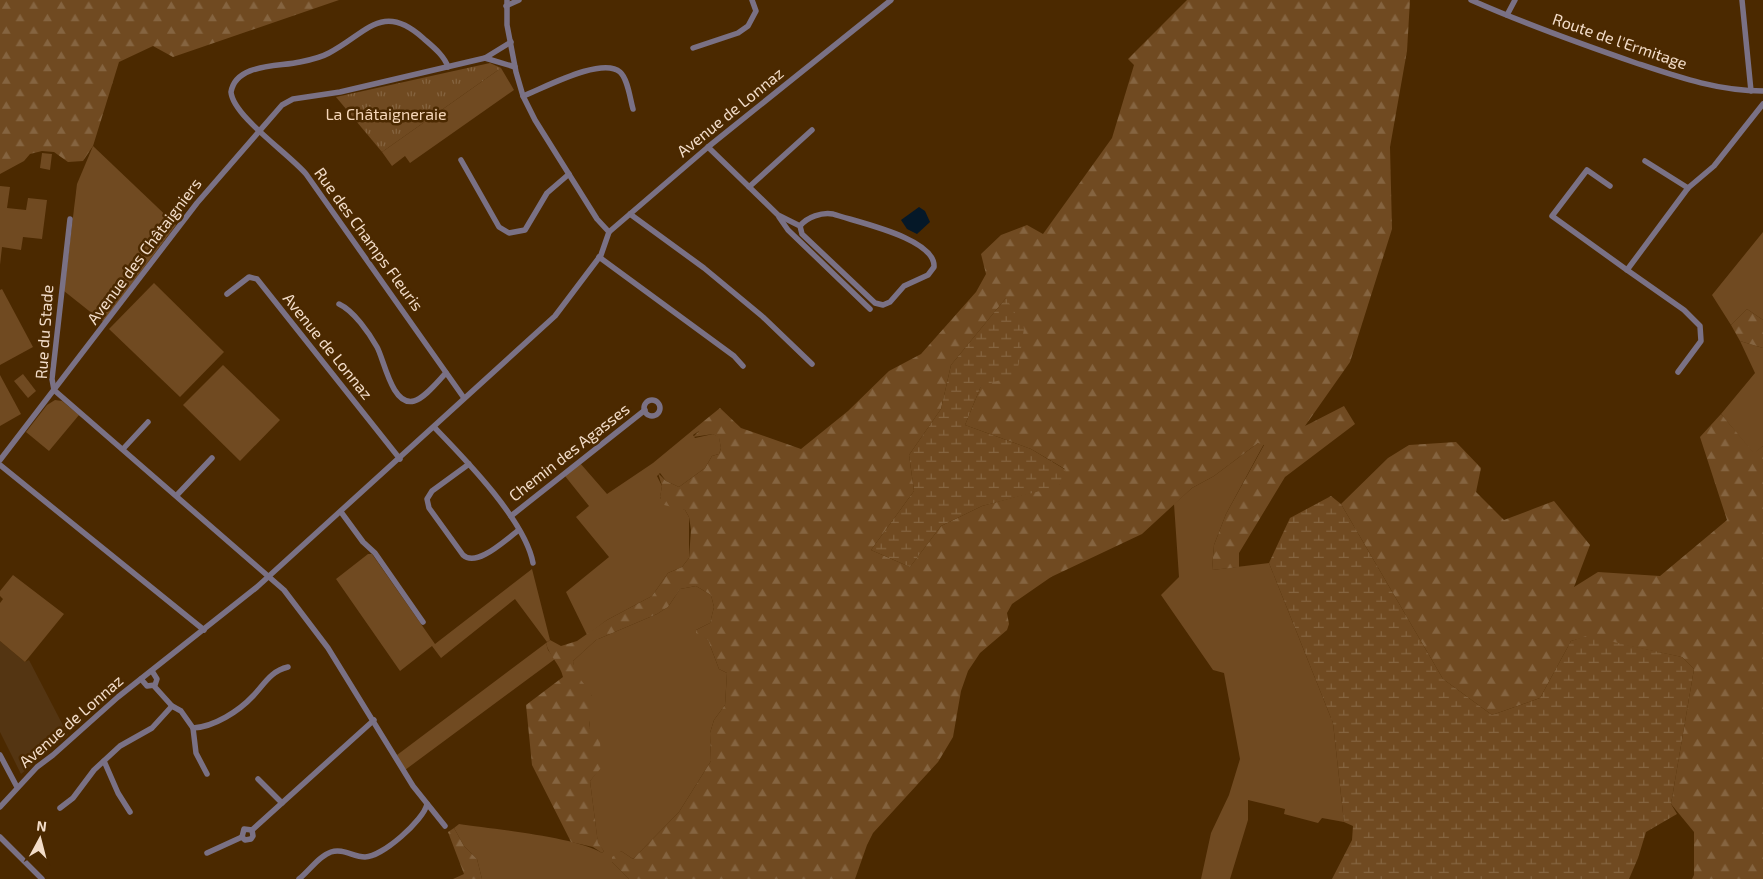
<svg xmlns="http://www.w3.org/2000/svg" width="1763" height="879" font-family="'Exo 2',sans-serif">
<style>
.built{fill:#543512}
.green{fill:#704a21}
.forest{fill:url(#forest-firs);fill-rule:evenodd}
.wetland{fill:url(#wetland-marsh)}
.park{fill:url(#park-tufts)}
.water{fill:#051828}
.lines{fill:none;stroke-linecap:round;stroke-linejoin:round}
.minor{stroke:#7a7185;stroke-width:5.5}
.labels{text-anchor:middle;stroke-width:5;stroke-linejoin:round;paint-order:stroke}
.street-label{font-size:16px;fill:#f3ddc9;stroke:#4b2900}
.park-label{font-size:16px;fill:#f6d7b9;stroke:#4b2900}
</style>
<defs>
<pattern id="forest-firs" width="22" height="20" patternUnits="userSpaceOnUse" patternTransform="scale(1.25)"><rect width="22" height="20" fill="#704a21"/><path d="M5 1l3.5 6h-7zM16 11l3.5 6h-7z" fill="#856440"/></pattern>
<pattern id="wetland-marsh" width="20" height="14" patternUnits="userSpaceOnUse" patternTransform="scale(1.25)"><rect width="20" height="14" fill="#704a21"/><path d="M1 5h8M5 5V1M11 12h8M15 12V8" fill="none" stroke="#856440"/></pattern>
<pattern id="park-tufts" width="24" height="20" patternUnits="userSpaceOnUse" patternTransform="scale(1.25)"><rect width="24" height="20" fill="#704a21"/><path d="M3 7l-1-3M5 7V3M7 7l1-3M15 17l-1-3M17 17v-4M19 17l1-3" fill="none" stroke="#856440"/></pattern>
</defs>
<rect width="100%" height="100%" fill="#4b2900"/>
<path class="built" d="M0,641L25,662L29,660L68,735L21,774L0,732Z"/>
<g class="green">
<path d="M501,68L514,90L410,163L405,156L392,166L382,152Z"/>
<path d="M93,146L176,225L103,322L64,291L77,184Z"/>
<path d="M42,153L52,154L50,170L40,168Z"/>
<path d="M0,186L10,187L7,208L26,210L28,198L47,200L42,239L23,237L21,250L2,247L0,265Z"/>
<path d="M1763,232V320L1747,309L1731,325L1712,295Z"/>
<path d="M154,283L224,352L180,397L109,329Z"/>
<path d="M2,289L33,347L0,365V290Z"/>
<path d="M1740,341L1763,348V446L1754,454L1721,414L1755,373Z"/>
<path d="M223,365L280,420L240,461L183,405Z"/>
<path d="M23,374L36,391L28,398L14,381Z"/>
<path d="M0,375L21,414L0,426Z"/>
<path d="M55,400L62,401L79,415L49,451L26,432L47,405Z"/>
<path d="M699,425V431L693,435L695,438L713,434L719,437L721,448L719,454L712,456L705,468L679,487L666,481L660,473L657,476L662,486L660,498L685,510L689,517V558L682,567L668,573L652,596L607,620L587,635L566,592L609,557L576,517L589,506L565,476L580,463L607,494L653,463Z"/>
<path d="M1258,443L1264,444L1226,514L1214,545L1212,570L1269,563L1333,723L1344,822L1322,818L1318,823L1284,814L1285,809L1248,800V820L1230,879H1201L1211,833L1229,795L1240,759L1224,673L1213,670L1161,595L1179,577L1174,504L1192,488L1214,476Z"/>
<path d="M368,554H372L435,644L532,569L550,640L547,642L515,599L441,658L432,646L400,671L336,579Z"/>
<path d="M13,575L64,614L25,662L0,641V603L3,599L0,596V591Z"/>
<path d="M696,586L711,595L714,607L710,623L696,630L708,640L719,669L727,673L725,705L714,720L710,733L711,761L679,812L633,859L621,851L612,862L629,879H482L477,859L464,846L454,828L459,824C493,829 576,837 602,853L604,851L598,844L590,781L600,768L589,728L592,696L575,675L573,661L596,640L657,614L668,607L680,589Z"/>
<path d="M546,643L548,650L555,659L405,770L397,755Z"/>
</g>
<g class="forest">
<path d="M0,0H339L173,57L153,46L119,62L93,146L83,161L68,162L54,152L42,151L30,154L24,161L0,174Z"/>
<path d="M1187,0H1410L1407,51L1390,147L1392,229L1350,362L1305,426L1344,406L1355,424L1285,477L1239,553V567L1212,570L1214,545L1226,514L1264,445L1258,443L1214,476L1192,488L1142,534L1051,577L1012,604L1007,613L1009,624L1007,630L980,653L968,671L961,691L953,737L938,762L873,833L867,845L855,879H629L612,862V857L621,851L633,859L679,812L711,761L710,733L714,720L725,705L727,673L719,669L708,640L696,633V630L710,623L714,607L711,595L696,586L680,589L668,607L657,614L596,640L573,661C577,682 587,683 592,696C596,708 589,718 589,728L600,739L601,768L590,781L598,843L604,851L602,853L593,847L571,842L532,765L526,705L563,677C560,664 549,656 546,643L550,640L561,646L577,641L607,620L652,596L668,573L682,567L689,558L691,530L689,517L685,510L664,505L660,497L662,486L658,473L666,481L679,487L705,468L712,456L719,454L721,448L719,438L713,434L693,437L699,431V425L720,408L741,428L801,449L848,411L889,371L921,354L976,292L986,274L981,254L1001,235L1027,225L1043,234L1112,138L1134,65L1128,59ZM1006,298L981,386L965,425L1031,449L1065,469L1059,485L982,506L941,526L910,567L871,550L914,491L909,455L941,409L951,365Z"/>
<path d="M1747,309L1763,320V348L1740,341L1731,325Z"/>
<path d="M1721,414L1754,453L1763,446V879H1692L1694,875V832L1671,804L1694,669L1682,657L1586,637L1571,641L1540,698L1492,715L1443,679L1341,504L1388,458L1409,445L1456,442L1481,468L1476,492L1504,520L1554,501L1590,545L1574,587L1598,572L1660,576L1727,520L1700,437Z"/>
<path d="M454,828L464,846L477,859L482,879H453L464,874L448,832Z"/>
</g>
<g class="wetland">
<path d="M1006,298L1024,328L1017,375L981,386L965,425L1031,449L1066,470L1059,486L982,506L941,526L910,567L871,550L914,491L909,455L941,409L951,365Z"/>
<path d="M1331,496L1341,504L1443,679L1492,715L1540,698L1571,641L1586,636L1682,657L1694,669L1671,804L1677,814L1646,832L1638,858L1629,879H1332L1352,840L1353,826L1344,822L1333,723L1269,563L1290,518Z"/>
</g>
<path class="park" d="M490,63L501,68L382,152L336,97Z"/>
<path class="water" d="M919,207L925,211L930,222L917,234L907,229L901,220Z"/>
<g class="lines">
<g class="minor">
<path d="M507,0V25L516,72L523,96L535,120L597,219L609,232"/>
<path d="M1471,0C1525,24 1581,44 1636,63C1678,77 1718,91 1763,91"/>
<path d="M1742,0L1751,91"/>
<path d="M506,6L519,0"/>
<path d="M1507,15L1515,0"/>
<path d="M693,48L738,33L748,26L756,11L752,0"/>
<path d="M485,58L515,67"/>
<path d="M448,67C444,55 432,46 423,38C382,1 366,34 329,53C320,58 310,60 300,62C279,67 236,63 231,92C233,116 288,153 306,174L464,398"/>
<path d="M523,96C542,89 602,56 620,72C628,79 630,99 633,109"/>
<path d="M708,147L778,215L800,226L802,234L875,303L883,305L890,302L904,286L928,275L934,267C936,238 856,222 833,214C822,212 807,217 800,226"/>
<path d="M461,160L499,227L509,233L525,230L547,193L569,174"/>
<path d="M1645,161L1688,188"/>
<path d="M1610,186L1587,170L1552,216L1627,270"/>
<path d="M749,187L812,130"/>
<path d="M630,214L704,268L763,317L812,364"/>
<path d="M779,217L788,230L870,309"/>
<path d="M599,257L734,356L743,366"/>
<path d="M227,294L249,277L257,279L400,459"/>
<path d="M339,304C354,311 369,333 377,347C384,359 392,407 414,401C425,398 438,381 446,373"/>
<path d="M1678,372L1701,341L1700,326L1684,310L1627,270L1688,188L1714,166L1763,104"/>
<path d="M54,390L284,590L328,648L413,786L445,826"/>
<path d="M54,390L52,379L70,219"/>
<circle cx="652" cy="408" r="8"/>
<path d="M434,427C464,458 525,520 533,563"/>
<path d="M123,449L148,422"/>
<path d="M0,460L197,203L282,105L293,99L340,92L485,58L511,42"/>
<path d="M469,464L432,491L427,499L429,508L463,555C477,568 506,539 519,530"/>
<path d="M0,465L204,630"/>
<path d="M177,495L212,458"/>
<path d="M341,512L363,542L375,553L423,622"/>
<path d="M511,516L645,410"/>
<path d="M141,679L147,686L155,685L157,679L152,671"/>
<path d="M154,686L172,706L181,711L193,728C214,727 239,711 253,696C265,683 271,671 288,667"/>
<path d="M193,728L196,753L207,774"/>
<path d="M0,755L17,787"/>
<path d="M104,761L118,793L130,812"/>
<path d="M258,779L282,803"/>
<path d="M0,807L37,767L53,755L118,697L257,587L555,316L601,255L609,232L708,147L891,0"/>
<path d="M60,808L73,798L94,770L120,746L152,728L172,706"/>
<path d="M252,830L374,720"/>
<path d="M0,837L42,879"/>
<path d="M242,837L245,840L251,839L253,836L252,830"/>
<path d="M242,837L244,829L252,830"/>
<path d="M207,853L242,837"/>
<path d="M299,879C309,871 319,856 331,852C343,848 353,857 365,857C382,857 424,820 427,804"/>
</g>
</g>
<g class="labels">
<g class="street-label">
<text transform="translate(1620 41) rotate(19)" y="6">Route de l'Ermitage</text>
<text transform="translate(730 112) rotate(-39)" y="6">Avenue de Lonnaz</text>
<text transform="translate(369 239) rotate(54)" y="6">Rue des Champs Fleuris</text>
<text transform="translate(144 251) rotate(-53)" y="6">Avenue des Châtaigniers</text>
<text transform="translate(44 332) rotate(-86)" y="6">Rue du Stade</text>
<text transform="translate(328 346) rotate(51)" y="6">Avenue de Lonnaz</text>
<text transform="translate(569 452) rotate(-38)" y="6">Chemin des Agasses</text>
<text transform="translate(71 721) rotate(-41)" y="6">Avenue de Lonnaz</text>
</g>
<g class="park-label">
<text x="386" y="120">La Châtaigneraie</text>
</g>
</g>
<g transform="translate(40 839) rotate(7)" stroke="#4b2900" stroke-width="4" paint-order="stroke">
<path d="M0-4L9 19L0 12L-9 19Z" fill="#f3ddc9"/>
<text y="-8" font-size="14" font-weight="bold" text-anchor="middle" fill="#f3ddc9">N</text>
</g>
</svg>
